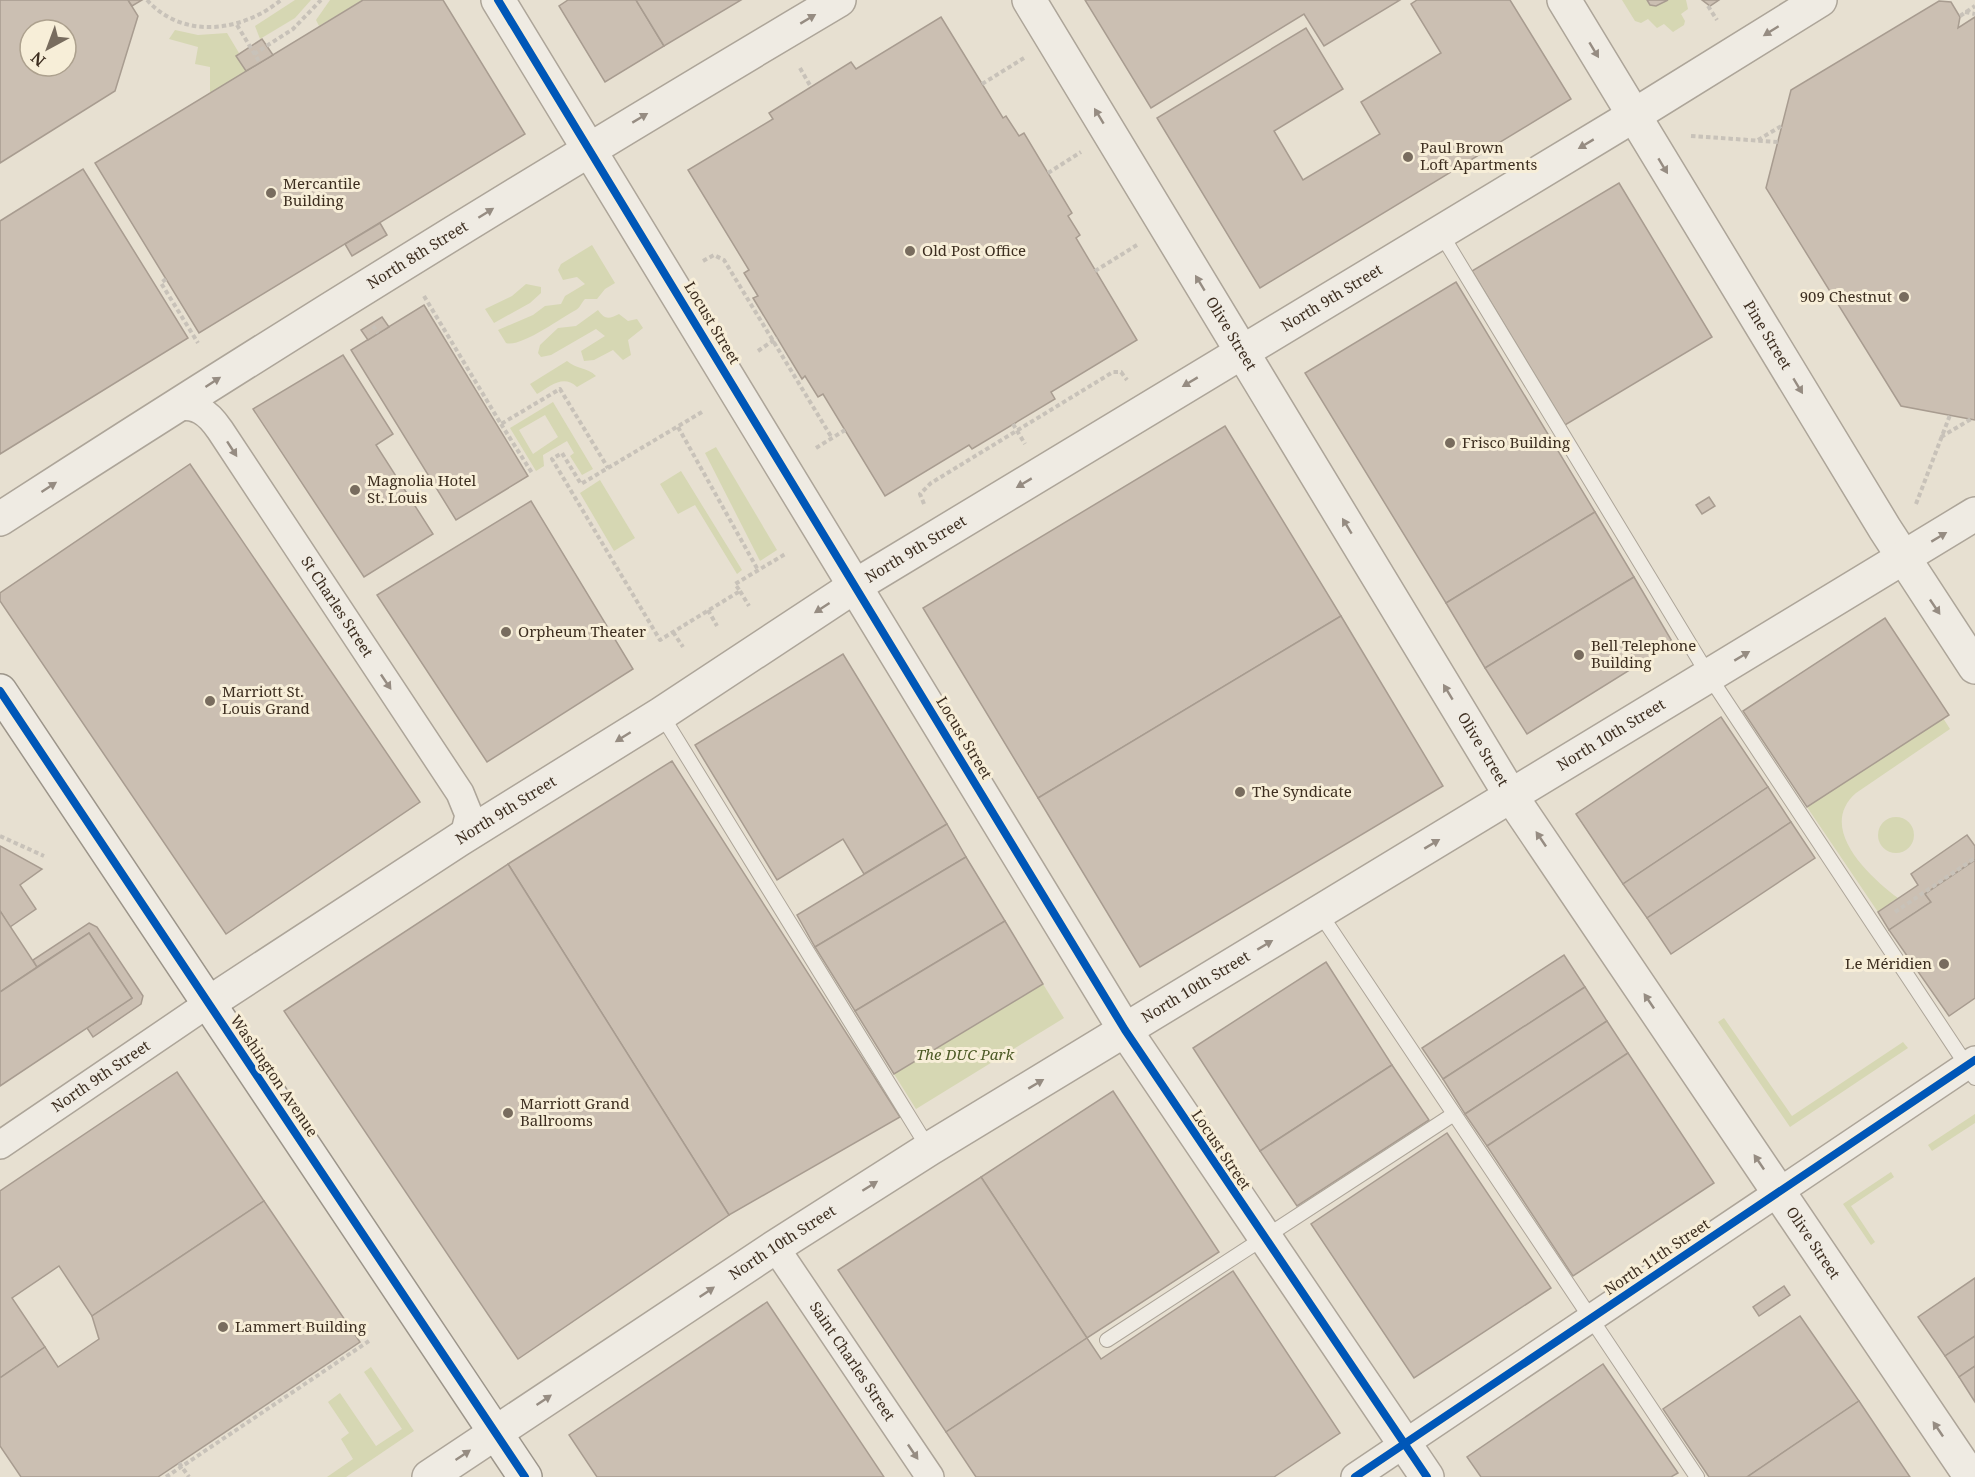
<svg xmlns="http://www.w3.org/2000/svg" width="1975" height="1477" font-family="'Noto Serif',serif">
<style>
.green{fill:#d6d7b3;fill-rule:evenodd}
.building{fill:#cbbfb2;stroke:#a89c90;stroke-width:1.5;fill-rule:evenodd}
.lines{fill:none;stroke-linecap:round;stroke-linejoin:round}
.service-casing{stroke:#ada599;stroke-width:16}
.minor-casing{stroke:#ada599;stroke-width:30}
.tertiary-casing{stroke:#ada599;stroke-width:36}
.secondary-casing{stroke:#9c958a;stroke-width:36}
.path{stroke:#c8c2b9;stroke-width:4;stroke-dasharray:4.5 3;stroke-linecap:butt}
.service{stroke:#efebe3;stroke-width:14}
.minor{stroke:#efebe3;stroke-width:27}
.tertiary{stroke:#efebe3;stroke-width:33}
.secondary{stroke:#efebe3;stroke-width:33}
.cycleway-casing{stroke:#f7eed8;stroke-width:11}
.cycleway{stroke:#0057b8;stroke-width:8}
.oneway{fill:#968c82}
.poi-dot{fill:#786c5e;stroke:#f7eed8;stroke-width:2}
.labels{text-anchor:middle;stroke-width:6;stroke-linejoin:round;paint-order:stroke}
.poi-label{font-size:15px;fill:#3d2e20;stroke:#f7eed8;text-anchor:start}
.street-label{font-size:15px;fill:#3d2e20;stroke:#f7eed8}
.park-label{font-size:15px;font-style:italic;fill:#4d5a26;stroke:#f7eed8}
</style>
<rect width="100%" height="100%" fill="#e7e0d1"/>
<g class="green">
<path d="M295,0H311L295,18L260,39L255,26Z"/>
<path d="M330,0H363L319,26L316,20Z"/>
<path d="M1622,0H1647L1650,5L1656,6L1668,0H1686L1688,9L1681,14L1685,21L1684,25L1673,32L1664,24L1657,28L1648,19L1641,23L1635,21Z"/>
<path d="M175,30L198,35L227,33L239,53L236,56L246,71L210,94V67L195,64L198,47L169,39Z"/>
<path d="M592,245L615,283L605,289L597,299H585C581,303 580,308 576,310C561,318 520,348 506,343L498,330L533,315L545,306L561,304L565,296L585,284L577,277L563,280L558,270L561,264Z"/>
<path d="M526,284L541,287V293L530,303L494,323L485,309L512,296Z"/>
<path d="M598,310C605,320 609,319 619,314L628,321L637,319L643,328L628,340L631,355L623,360L613,350L594,360L584,361L581,351L605,336L596,329L551,355L541,357L538,353L540,345L558,328L576,326Z"/>
<path d="M567,361C576,369 587,367 596,376L577,387C563,374 551,386 537,394L530,384Z"/>
<path d="M553,402L593,469L582,475L570,456L574,453L567,441L543,455L544,466L536,471L510,428ZM545,415L558,437L533,454L519,430Z"/>
<path d="M716,447L777,550L760,561L705,453Z"/>
<path d="M681,471L742,570L737,574L695,505L678,514L660,484Z"/>
<path d="M600,480L635,538L614,551L580,493Z"/>
<path d="M1943,718L1950,729L1856,793C1816,828 1870,877 1898,898L1878,912L1807,807Z"/>
<circle cx="1896" cy="835" r="18"/>
<path d="M1043,984L1064,1018L916,1109L894,1074Z"/>
<path d="M1724,1018L1792,1116L1903,1042L1908,1048L1790,1127L1718,1022Z"/>
<path d="M1975,1114V1123L1932,1151L1928,1145Z"/>
<path d="M1891,1172L1894,1177L1851,1206L1875,1242L1871,1245L1843,1204Z"/>
<path d="M371,1367L414,1431L346,1477H327L353,1459L341,1439L349,1433L328,1402L340,1393L376,1446L402,1429L364,1372Z"/>
</g>
<g class="building">
<path d="M0,0H128L138,16L115,91L0,163ZM30,30H66V66H30Z"/>
<path d="M128,0H142L132,6Z"/>
<path d="M363,0H443L525,134L199,333L95,163Z"/>
<path d="M568,0H636L664,46L605,82L559,6Z"/>
<path d="M636,0H741L664,46Z"/>
<path d="M1085,0H1400L1324,46L1304,14L1151,108Z"/>
<path d="M1417,0H1510L1571,99L1260,288L1157,118L1306,28L1343,89L1274,131L1303,180L1380,134L1361,102L1441,53L1411,4Z"/>
<path d="M1647,0H1668L1656,6L1650,5Z"/>
<path d="M1702,0H1719L1710,6Z"/>
<path d="M1939,1L1951,2L1960,17L1958,28L1975,17V420L1901,406L1766,188L1791,90Z"/>
<path d="M941,17L1003,118L1006,116L1019,136L1024,133L1072,213L1068,216L1080,235L1076,238L1137,340L1051,392L1055,399L972,449L969,445L885,496L823,394L818,397L805,376L802,379L753,298L758,296L744,273L749,270L688,170L773,119L769,113L851,62L856,69Z"/>
<path d="M262,39L273,55L246,71L236,56Z"/>
<path d="M83,169L188,338L0,454V221Z"/>
<path d="M1619,183L1712,337L1565,425L1472,271Z"/>
<path d="M380,223L387,235L352,256L345,244Z"/>
<path d="M1456,282L1595,512L1446,603L1305,373Z"/>
<path d="M424,305L528,476L456,520L351,350Z"/>
<path d="M382,317L389,327L368,340L361,330Z"/>
<path d="M343,355L393,434L376,445L433,534L364,577L253,409Z"/>
<path d="M1225,426L1341,616L1038,798L923,608Z"/>
<path d="M190,464L420,802L226,934L0,601V593Z"/>
<path d="M1709,497L1715,506L1702,514L1696,505Z"/>
<path d="M531,501L633,669L487,762L377,595Z"/>
<path d="M1595,512L1634,577L1485,668L1446,603Z"/>
<path d="M1634,577L1673,643L1527,734L1485,668Z"/>
<path d="M1341,616L1443,786L1140,967L1038,798Z"/>
<path d="M1885,618L1949,715L1807,807L1743,711Z"/>
<path d="M843,654L947,824L864,874L843,839L777,880L695,745Z"/>
<path d="M1721,717L1768,787L1623,884L1576,814Z"/>
<path d="M672,761L900,1117L729,1215L508,864Z"/>
<path d="M1768,787L1791,822L1647,918L1623,884Z"/>
<path d="M1791,822L1815,858L1671,954L1647,918Z"/>
<path d="M947,824L966,857L815,947L797,915Z"/>
<path d="M1967,835L1975,846V860L1925,894L1931,902L1889,930L1878,912L1918,885L1911,874Z"/>
<path d="M0,846L42,869L20,885L36,909L10,927L0,911Z"/>
<path d="M966,857L1005,921L855,1011L815,947Z"/>
<path d="M1975,860V998L1949,1016L1889,930L1931,902L1925,894Z"/>
<path d="M508,864L729,1215L518,1359L284,1011Z"/>
<path d="M0,911L37,967L0,992Z"/>
<path d="M1005,921L1043,984L894,1074L855,1011Z"/>
<path d="M89,923L97,927L143,996L141,1004L93,1037L87,1028L132,998L89,933L37,967L33,960Z"/>
<path d="M89,933L132,998L0,1086V992Z"/>
<path d="M1564,955L1585,987L1443,1079L1422,1048Z"/>
<path d="M1326,962L1392,1065L1260,1151L1193,1048Z"/>
<path d="M1585,987L1607,1021L1465,1114L1443,1079Z"/>
<path d="M1607,1021L1628,1053L1487,1146L1465,1114Z"/>
<path d="M1628,1053L1714,1183L1573,1276L1487,1146Z"/>
<path d="M1392,1065L1429,1120L1297,1206L1260,1151Z"/>
<path d="M177,1072L264,1201L92,1316L59,1266L12,1298L45,1347L0,1378V1191Z"/>
<path d="M1113,1091L1219,1252L1087,1338L981,1177Z"/>
<path d="M1447,1133L1551,1288L1414,1378L1311,1224Z"/>
<path d="M981,1177L1087,1338L946,1432L838,1270Z"/>
<path d="M264,1201L360,1342L158,1477H21L0,1446V1378L45,1347L58,1367L99,1339L92,1316Z"/>
<path d="M1233,1271L1340,1433L1274,1477H976L946,1432L1087,1338L1101,1359Z"/>
<path d="M1975,1278V1336L1945,1356L1918,1317Z"/>
<path d="M1784,1286L1790,1295L1759,1316L1753,1307Z"/>
<path d="M767,1302L884,1477H597L569,1435Z"/>
<path d="M1800,1316L1859,1401L1747,1477H1709L1663,1409Z"/>
<path d="M1975,1336V1366L1959,1377L1945,1356Z"/>
<path d="M1603,1364L1678,1473L1671,1477H1481L1467,1457Z"/>
<path d="M1975,1366V1402L1959,1377Z"/>
<path d="M1859,1401L1910,1477H1747Z"/>
</g>
<g class="lines">
<defs>
<g id="service">
<path d="M1440,232L1709,676L1975,1078"/>
<path d="M661,714L929,1149"/>
<path d="M1319,912L1697,1477"/>
<path d="M1107,1340L1454,1114"/>
</g>
<g id="minor">
<path id="s1" d="M173,407C196,404 207,411 220,430L460,793L469,815L464,836"/>
<path id="s2" d="M0,1145L209,1003"/>
<path id="s3" d="M775,1247L930,1477"/>
<path d="M1355,1477L1975,1060"/>
</g>
<g id="tertiary">
<path d="M498,0L1125,1030L1427,1477"/>
<path id="s4" d="M1029,0L1511,796L1971,1477"/>
<path id="s5" d="M1564,0L1885,529L1975,667"/>
<path id="s6" d="M0,519C276,340 556,168 839,0"/>
<path id="s7" d="M209,1003L460,839L661,714L855,586L1633,116L1820,0"/>
<path id="s8" d="M429,1477L775,1247L929,1149L1975,514"/>
</g>
<path id="secondary" d="M0,691L525,1477"/>
</defs>
<use href="#service" class="service-casing"/>
<use href="#minor" class="minor-casing"/>
<use href="#tertiary" class="tertiary-casing"/>
<use href="#secondary" class="secondary-casing"/>
<g class="path">
<path d="M147,0C183,40 242,32 281,0"/>
<path d="M1708,6L1717,20"/>
<path d="M1965,12L1975,14"/>
<path d="M1960,16L1975,6"/>
<path d="M237,25L260,63"/>
<path d="M254,54L293,29L321,0"/>
<path d="M800,68L811,87"/>
<path d="M982,84L1024,58"/>
<path d="M1691,136L1778,142"/>
<path d="M1758,140L1783,125"/>
<path d="M1048,173L1081,152"/>
<path d="M703,261L714,255L724,260L832,438"/>
<path d="M1095,271L1137,245"/>
<path d="M166,279L161,283L198,343"/>
<path d="M424,296L501,424L560,389L608,468"/>
<path d="M373,326L378,333"/>
<path d="M758,351L777,338"/>
<path d="M702,412L581,484L562,453L552,459L660,640L740,591L735,584L787,553"/>
<path d="M501,424L532,473"/>
<path d="M1013,424L1025,444"/>
<path d="M678,427L758,570"/>
<path d="M1941,437L1971,419"/>
<path d="M816,448L845,430"/>
<path d="M924,504L920,494L931,483L1113,372H1121L1127,380"/>
<path d="M1916,504L1950,415"/>
<path d="M740,591L749,606"/>
<path d="M708,610L717,626"/>
<path d="M673,632L683,647"/>
<path d="M0,836L44,856"/>
<path d="M1895,912L1975,858"/>
<path d="M179,1463L189,1477"/>
<path d="M166,1477L369,1341"/>
</g>
<use href="#service" class="service"/>
<use href="#minor" class="minor"/>
<use href="#tertiary" class="tertiary"/>
<use href="#secondary" class="secondary"/>
<defs>
<g id="cycleway">
<path d="M498,0L1125,1030L1427,1477"/>
<path d="M0,691L525,1477"/>
<path d="M1355,1477L1975,1060"/>
</g>
</defs>
<use href="#cycleway" class="cycleway-casing"/>
<use href="#cycleway" class="cycleway"/>
</g>
<defs><path id="oneway-solid" d="M-6-.8H1V-3.2L6.5 0L1 3.2V.8H-6Z" transform="scale(1.5)"/></defs>
<g class="oneway">
<use href="#oneway-solid" transform="translate(808 19) rotate(-31)"/>
<use href="#oneway-solid" transform="translate(1771 31) rotate(148)"/>
<use href="#oneway-solid" transform="translate(1594 50) rotate(59)"/>
<use href="#oneway-solid" transform="translate(1099 116) rotate(-121)"/>
<use href="#oneway-solid" transform="translate(640 118) rotate(-31)"/>
<use href="#oneway-solid" transform="translate(1586 144) rotate(149)"/>
<use href="#oneway-solid" transform="translate(1663 166) rotate(59)"/>
<use href="#oneway-solid" transform="translate(486 213) rotate(-32)"/>
<use href="#oneway-solid" transform="translate(1200 283) rotate(-121)"/>
<use href="#oneway-solid" transform="translate(213 382) rotate(-33)"/>
<use href="#oneway-solid" transform="translate(1190 382) rotate(149)"/>
<use href="#oneway-solid" transform="translate(1798 386) rotate(59)"/>
<use href="#oneway-solid" transform="translate(232 449) rotate(57)"/>
<use href="#oneway-solid" transform="translate(1024 483) rotate(149)"/>
<use href="#oneway-solid" transform="translate(49 487) rotate(-33)"/>
<use href="#oneway-solid" transform="translate(1347 526) rotate(-121)"/>
<use href="#oneway-solid" transform="translate(1939 537) rotate(-31)"/>
<use href="#oneway-solid" transform="translate(1935 607) rotate(56)"/>
<use href="#oneway-solid" transform="translate(822 608) rotate(147)"/>
<use href="#oneway-solid" transform="translate(1742 656) rotate(-31)"/>
<use href="#oneway-solid" transform="translate(386 682) rotate(56)"/>
<use href="#oneway-solid" transform="translate(1448 692) rotate(-121)"/>
<use href="#oneway-solid" transform="translate(623 737) rotate(148)"/>
<use href="#oneway-solid" transform="translate(1541 839) rotate(-124)"/>
<use href="#oneway-solid" transform="translate(1432 844) rotate(-31)"/>
<use href="#oneway-solid" transform="translate(1265 945) rotate(-31)"/>
<use href="#oneway-solid" transform="translate(1649 1001) rotate(-124)"/>
<use href="#oneway-solid" transform="translate(1036 1084) rotate(-31)"/>
<use href="#oneway-solid" transform="translate(1759 1162) rotate(-124)"/>
<use href="#oneway-solid" transform="translate(870 1186) rotate(-32)"/>
<use href="#oneway-solid" transform="translate(707 1292) rotate(-34)"/>
<use href="#oneway-solid" transform="translate(544 1400) rotate(-34)"/>
<use href="#oneway-solid" transform="translate(1938 1429) rotate(-124)"/>
<use href="#oneway-solid" transform="translate(913 1452) rotate(56)"/>
<use href="#oneway-solid" transform="translate(463 1455) rotate(-34)"/>
</g>
<g class="poi-dot">
<circle cx="1408" cy="157" r="6"/>
<circle cx="271" cy="193" r="6"/>
<circle cx="910" cy="251" r="6"/>
<circle cx="1904" cy="297" r="6"/>
<circle cx="1450" cy="443" r="6"/>
<circle cx="355" cy="490" r="6"/>
<circle cx="506" cy="632" r="6"/>
<circle cx="1579" cy="655" r="6"/>
<circle cx="210" cy="701" r="6"/>
<circle cx="1240" cy="792" r="6"/>
<circle cx="1944" cy="964" r="6"/>
<circle cx="508" cy="1113" r="6"/>
<circle cx="223" cy="1327" r="6"/>
</g>
<g class="labels">
<g class="poi-label">
<text x="1420" y="153">Paul Brown<tspan x="1420" dy="17">Loft Apartments</tspan></text>
<text x="283" y="189">Mercantile<tspan x="283" dy="17">Building</tspan></text>
<text x="922" y="256">Old Post Office</text>
<text x="1892" y="302" text-anchor="end">909 Chestnut</text>
<text x="1462" y="448">Frisco Building</text>
<text x="367" y="486">Magnolia Hotel<tspan x="367" dy="17">St. Louis</tspan></text>
<text x="518" y="637">Orpheum Theater</text>
<text x="1591" y="651">Bell Telephone<tspan x="1591" dy="17">Building</tspan></text>
<text x="222" y="697">Marriott St.<tspan x="222" dy="17">Louis Grand</tspan></text>
<text x="1252" y="797">The Syndicate</text>
<text x="1932" y="969" text-anchor="end">Le Méridien</text>
<text x="520" y="1109">Marriott Grand<tspan x="520" dy="17">Ballrooms</tspan></text>
<text x="235" y="1332">Lammert Building</text>
</g>
<g class="street-label">
<text dy="5" stroke="none"><textPath href="#s6" startOffset="494">North 8th Street</textPath></text>
<text dy="5" stroke="none"><textPath href="#s7" startOffset="1326">North 9th Street</textPath></text>
<text transform="translate(712 323) rotate(59)" y="5">Locust Street</text>
<text dy="5" stroke="none"><textPath href="#s4" startOffset="390">Olive Street</textPath></text>
<text dy="5" stroke="none"><textPath href="#s5" startOffset="392">Pine Street</textPath></text>
<text dy="5" stroke="none"><textPath href="#s7" startOffset="840">North 9th Street</textPath></text>
<text dy="5" stroke="none"><textPath href="#s1" startOffset="268">St Charles Street</textPath></text>
<text dy="5" stroke="none"><textPath href="#s8" startOffset="1396">North 10th Street</textPath></text>
<text transform="translate(964 738) rotate(59)" y="5">Locust Street</text>
<text dy="5" stroke="none"><textPath href="#s4" startOffset="876">Olive Street</textPath></text>
<text dy="5" stroke="none"><textPath href="#s7" startOffset="354">North 9th Street</textPath></text>
<text dy="5" stroke="none"><textPath href="#s8" startOffset="910">North 10th Street</textPath></text>
<text transform="translate(274 1076) rotate(56)" y="5">Washington Avenue</text>
<text dy="5" stroke="none"><textPath href="#s2" startOffset="122">North 9th Street</textPath></text>
<text transform="translate(1221 1150) rotate(56)" y="5">Locust Street</text>
<text dy="5" stroke="none"><textPath href="#s8" startOffset="424">North 10th Street</textPath></text>
<text dy="5" stroke="none"><textPath href="#s4" startOffset="1470">Olive Street</textPath></text>
<text transform="translate(1657 1257) rotate(-34)" y="5">North 11th Street</text>
<text dy="5" stroke="none"><textPath href="#s3" startOffset="138">Saint Charles Street</textPath></text>
</g>
<g class="park-label">
<text x="965" y="1060">The DUC Park</text>
</g>
</g>
<g transform="translate(48 48) rotate(221)"><circle r="28" fill="#f7eed8" stroke="#ada18e" stroke-width="1.5"/>
<path d="M0-4.5L10 22L0 15L-10 22Z" fill="#786c5e"/>
<text y="-9" font-size="16" font-weight="bold" text-anchor="middle" fill="#3d2e20">N</text>
</g>
</svg>
